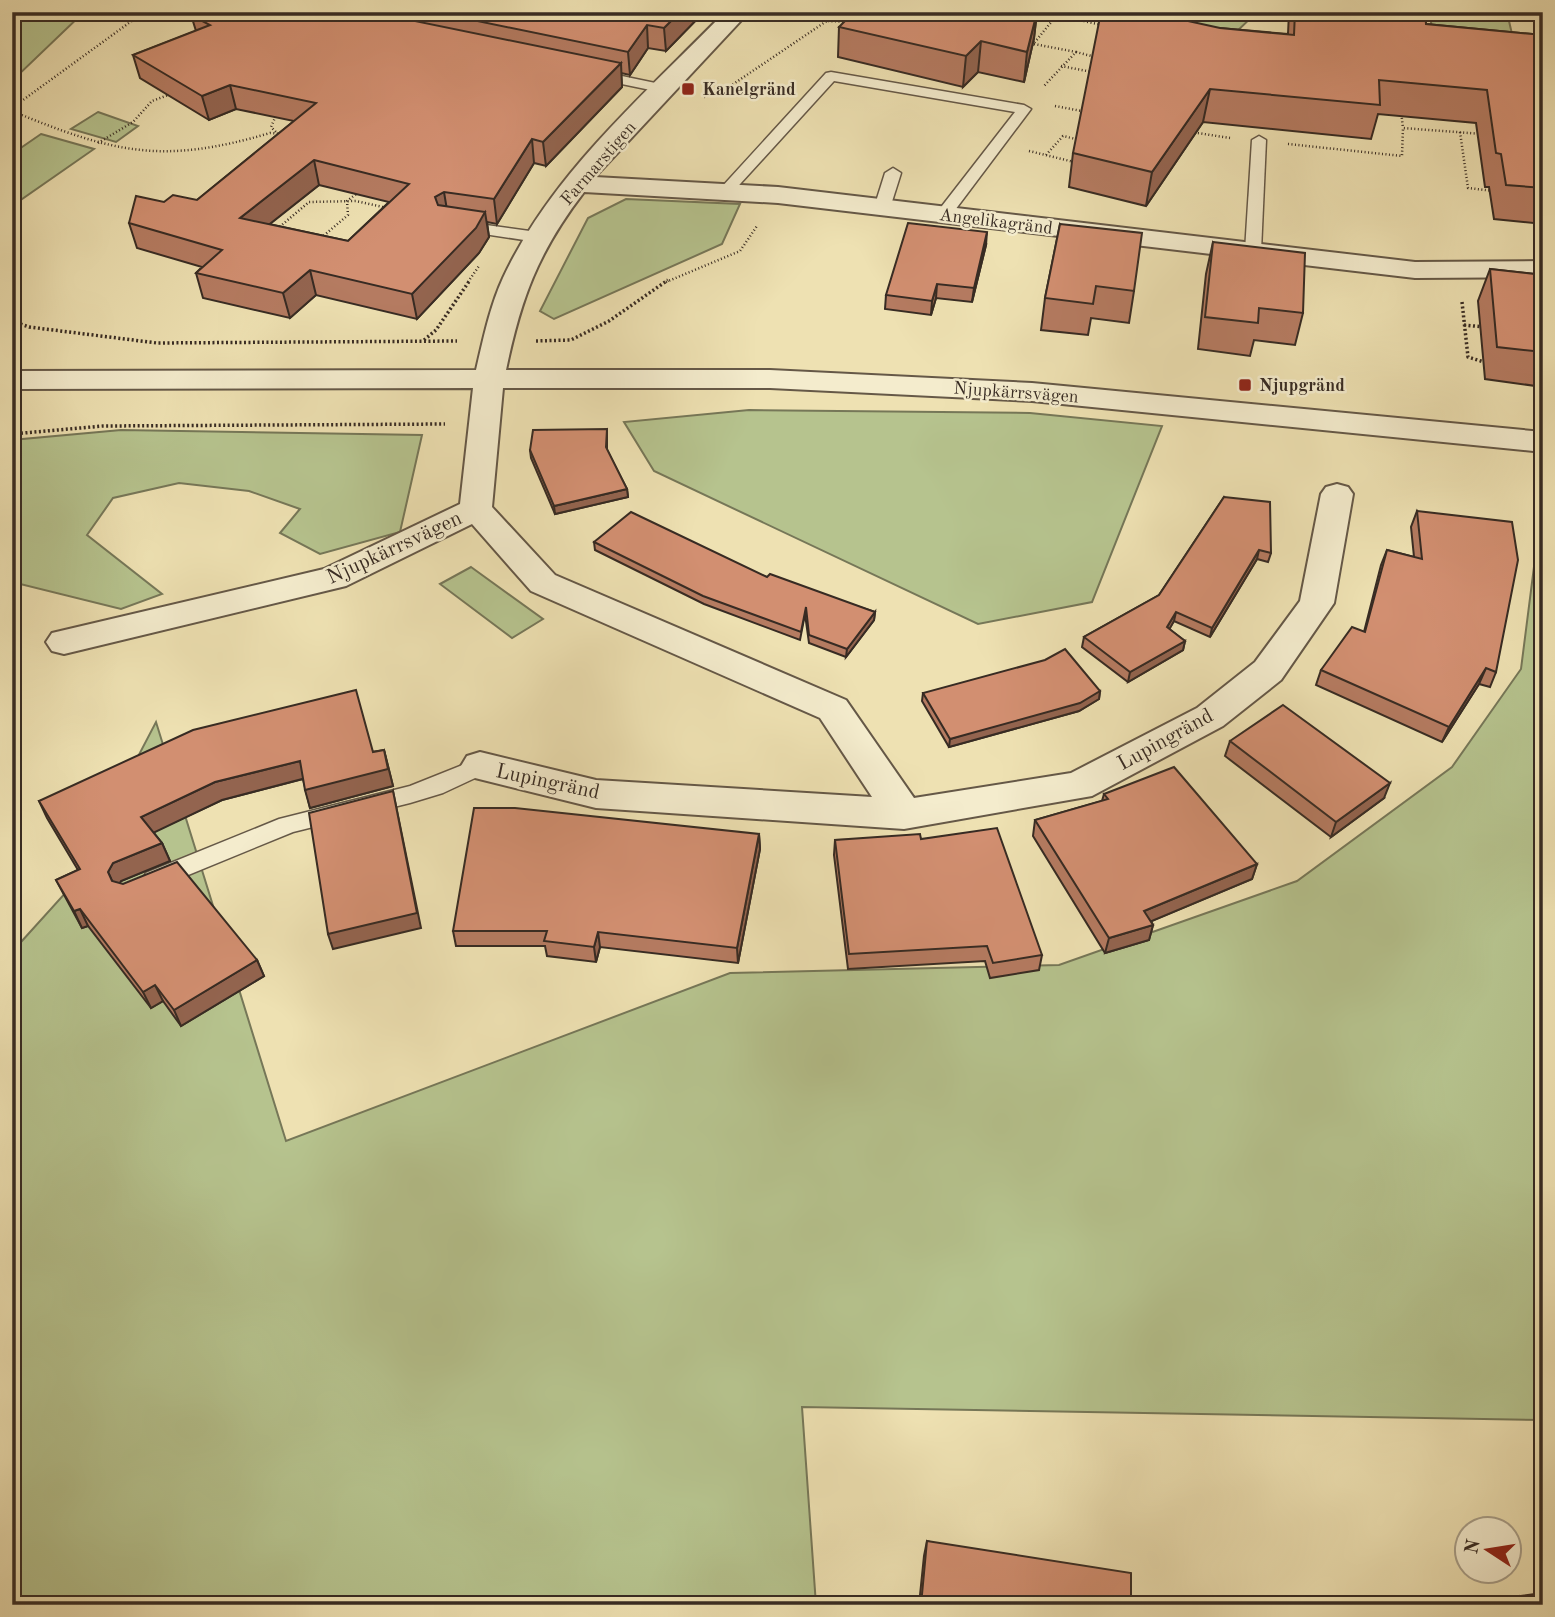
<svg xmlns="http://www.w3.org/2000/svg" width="1555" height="1617" font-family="'Old Standard TT',serif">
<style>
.green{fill:#b6c38e;stroke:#767758;stroke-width:2}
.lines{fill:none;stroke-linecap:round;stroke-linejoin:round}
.lane-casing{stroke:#655847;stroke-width:3}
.street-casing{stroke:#655847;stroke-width:4}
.path-far1{stroke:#372b23;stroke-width:2.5;stroke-dasharray:1 2.5;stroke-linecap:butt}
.path{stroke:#372b23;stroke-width:3.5;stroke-dasharray:2 2.5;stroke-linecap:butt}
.lane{fill:#f4eccd;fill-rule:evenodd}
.street{fill:#f4eccd;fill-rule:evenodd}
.wall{fill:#b57b61;stroke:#372b23;stroke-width:2;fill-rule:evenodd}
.shaded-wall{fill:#93644f;stroke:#372b23;stroke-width:2}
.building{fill:#d28f71;stroke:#372b23;stroke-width:2;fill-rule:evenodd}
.poi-dot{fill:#8f2418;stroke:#f4eccd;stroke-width:2.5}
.labels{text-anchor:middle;stroke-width:5;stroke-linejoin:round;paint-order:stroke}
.far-poi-label{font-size:18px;font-weight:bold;fill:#372b23;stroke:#f4eccd;text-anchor:start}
.far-street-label{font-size:18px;fill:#372b23;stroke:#f4eccd}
.street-label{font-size:21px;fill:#372b23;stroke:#f4eccd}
</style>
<rect width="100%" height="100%" fill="#eee1b2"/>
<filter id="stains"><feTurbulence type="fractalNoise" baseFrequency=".00286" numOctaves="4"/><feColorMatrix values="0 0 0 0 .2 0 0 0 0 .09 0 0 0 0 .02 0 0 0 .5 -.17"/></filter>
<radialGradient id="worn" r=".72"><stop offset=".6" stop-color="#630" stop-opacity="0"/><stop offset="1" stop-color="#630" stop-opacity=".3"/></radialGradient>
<g class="green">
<path d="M12,12H84L12,81Z"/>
<path d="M1109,12H1257L1230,38Z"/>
<path d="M1430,15L1509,21L1514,43L1433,36Z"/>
<path d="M98,112L138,126L116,142L71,129Z"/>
<path d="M41,134L94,149L12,206V154Z"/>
<path d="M626,199L740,204L722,244L554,319L540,311L588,218Z"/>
<path d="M749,410L1030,413L1162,426L1092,602L978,624L654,471L624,422Z"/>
<path d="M121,430L422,435L400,532L320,554L280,533L300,509L249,491L179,483L113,498L87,535L162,594L121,609L12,582V440Z"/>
<path d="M1543,496V1420L802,1407L816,1605H12V952L69,889L156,722L286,1141L730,973L1059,965L1297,881L1452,767L1521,669Z"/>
<path d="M471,567L543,619L512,638L440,584Z"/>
</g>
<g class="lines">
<defs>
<g id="lane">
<path d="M593,70L665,85L672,89L665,93L588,77V71Z"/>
<path d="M831,72L1024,105L1031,109L949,218H937L935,215L1015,112L834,81L730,195H720L717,192L720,189L826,73Z"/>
<path d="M1259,136L1266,140L1261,251L1253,256L1245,251L1252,140Z"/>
<path d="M893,168L901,173L890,208L888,211H876L874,208L885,173Z"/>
<path d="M457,221L537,232L545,237L537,242L451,229L449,226Z"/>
<path d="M480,758L488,760L491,766L488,772L443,793L410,803L293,832L154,889L146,887L142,880L146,873L279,819L410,786Z"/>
</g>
<path id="street" d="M725,12H749L595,177L778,187L1415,262L1543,261V277L1415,278L778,203L584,192C538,252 521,298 506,370H770L1032,383L1543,432V452L1032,401L770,388H503L492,507L555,575L846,700L914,798L1071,773L1197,708L1255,662L1300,601L1321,494L1326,487L1337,484L1348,487L1353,494L1334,603L1281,680L1223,726L1092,796L904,829L596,808L467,776L461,766L467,756L480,752L596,780L872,797L820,718L531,591L472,524L346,586L64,654L52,651L46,642L52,633L324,569L460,504L473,388L12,389V371L476,370C483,340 490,306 503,278C552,173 645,94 725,12Z"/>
</defs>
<use href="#lane" class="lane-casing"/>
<use href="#street" class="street-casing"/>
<g class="path-far1">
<path d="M1032,16L1057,15"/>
<path d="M828,21L850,22"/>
<path d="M1034,44L1076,52L1043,87"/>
<path d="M1030,48L1057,15L1102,25"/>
<path d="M1076,52L1095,57"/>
<path d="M1061,66L1092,72"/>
<path d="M704,97L723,91L840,12"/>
<path d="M1055,106L1087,112"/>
<path d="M12,108L144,12"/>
<path d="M12,111C114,153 162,165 270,133L282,134"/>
<path d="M1401,111L1403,128"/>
<path d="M277,113L271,127L277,133"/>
<path d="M1191,132L1230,138"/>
<path d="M1460,132L1468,188L1494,191"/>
<path d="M98,143L133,122L152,101L171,94"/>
<path d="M1288,144L1402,156L1403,128L1482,134"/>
<path d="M1029,151L1078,163"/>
<path d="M1046,155L1063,136L1080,140"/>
<path d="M277,229L309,202L356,201L387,208"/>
<path d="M321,238L348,215L347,201L359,192"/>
<path d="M468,282L479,266"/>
<path d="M666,282L740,251L757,226"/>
</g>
<g class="path">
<path d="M1462,302L1468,357L1487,363"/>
<path d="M12,321L29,327L157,343L457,341"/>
<path d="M1464,325L1484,327"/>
<path d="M424,340L436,330L470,280"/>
<path d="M536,341L571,340L609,321L668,280"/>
<path d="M12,434L103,426L445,424"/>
</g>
<use href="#lane" class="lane"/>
<use href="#street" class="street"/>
</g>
<g class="wall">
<path d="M195,12H704L666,51L648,48L630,75L621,73L622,87L546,166L534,163L497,224L487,222L489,237L479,253L417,319L316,295L290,318L203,298L196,273L202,267L137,248L129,223L164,202L197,200L294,121L236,109L209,120L140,78L133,55L196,31L191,15ZM319,185L389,202L348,241L269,224Z"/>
<path d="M1037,12L1034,38L1024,82L978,72L963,87L838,57L839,27Z"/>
<path d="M1289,12H1425L1426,24L1543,35V224L1494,219L1489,187H1485L1476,123L1378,114L1371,139L1203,122L1146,206L1069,187L1073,153L1220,28L1288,34Z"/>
<path d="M1060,224L1134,291L1129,323L1091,318L1088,335L1041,330L1045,298Z"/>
<path d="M1213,242L1303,313L1295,345L1254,340L1250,356L1198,349L1206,274Z"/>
<path d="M986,245L972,302L936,298L931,315L885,309L886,295Z"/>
<path d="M1490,269L1543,275V387L1485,379L1478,301Z"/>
<path d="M607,429V450L627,489L628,497L555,514L531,458L530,450Z"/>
<path d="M1224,497L1271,553L1268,562L1257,559L1210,637L1174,621L1169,629L1185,641L1183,650L1128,682L1082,647L1084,637L1159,595Z"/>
<path d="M1417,511L1496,672L1490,687L1479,684L1442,742L1316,685L1321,670L1364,632L1381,565L1387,550L1414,557L1411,527Z"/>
<path d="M594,542L767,577L875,612L874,620L846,657L809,643L805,614L800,640L704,604L595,550Z"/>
<path d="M1100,691L1099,699L1079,711L949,747L922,701L923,693Z"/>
<path d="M1230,741L1384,798L1331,837L1225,756Z"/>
<path d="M384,750L393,786L310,808L303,779L222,800L153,832L162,843L170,861L121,881L119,883L257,960L264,976L181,1026L163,1001L151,1008L88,926L82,928L56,880L78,870L47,818L39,801Z"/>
<path d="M1104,794L1257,864L1252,879L1151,921L1153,925L1149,940L1105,953L1033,836L1035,820L1102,801Z"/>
<path d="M759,834L760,849L738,963L600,947L596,962L547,956L545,946H456L453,931Z"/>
<path d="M921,839L1042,955L1039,970L990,978L985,961L848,969L834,855L835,840Z"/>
<path d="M927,1541L1131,1605H919L924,1556Z"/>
<path d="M1520,1596L1543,1605H1510Z"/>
</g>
<g class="shaded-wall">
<path d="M392,12H402L405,28L396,33Z"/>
<path d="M680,12H704L666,51L664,28Z"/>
<path d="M1037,12L1034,38L1024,82L1027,52Z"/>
<path d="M647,25L648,48L630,75L628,52Z"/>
<path d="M981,41L978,72L963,87L966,56Z"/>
<path d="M621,63L622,87L546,166L543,142Z"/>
<path d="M230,85L236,109L209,120L202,96Z"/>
<path d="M1210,89L1203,122L1146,206L1152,172Z"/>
<path d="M532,139L534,163L497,224L494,199Z"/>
<path d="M314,160L319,185L246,243L240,218Z"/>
<path d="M444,192L448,216L439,222L435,197Z"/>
<path d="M485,212L489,237L479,253L417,319L412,294Z"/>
<path d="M987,232L986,245L972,302L974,288Z"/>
<path d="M310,270L316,295L290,318L283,293Z"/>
<path d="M937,284L936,298L931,315L932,301Z"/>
<path d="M627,489L628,497L555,514L554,506Z"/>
<path d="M1259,550L1257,559L1210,637L1212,628Z"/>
<path d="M875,612L874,620L846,657L847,649Z"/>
<path d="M1176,612L1174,621L1165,637L1167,627Z"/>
<path d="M1185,641L1183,650L1128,682L1130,672Z"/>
<path d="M1486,668L1479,684L1442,742L1449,727Z"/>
<path d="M1100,691L1099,699L1079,711L949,747L950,739Z"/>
<path d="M384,750L393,786L310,808L305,790Z"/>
<path d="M300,761L306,778L222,800L149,835L141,817L215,782Z"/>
<path d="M1390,783L1384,798L1331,837L1336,822Z"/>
<path d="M393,791L421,928L333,949L328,934Z"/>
<path d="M759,834L760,849L738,963L737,948Z"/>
<path d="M162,843L170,861L121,881L116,889L120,898L108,872L113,863Z"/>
<path d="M1257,864L1252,879L1140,926L1144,911Z"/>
<path d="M80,909L88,926L82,928L74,911Z"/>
<path d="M1153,925L1149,940L1105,953L1109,938Z"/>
<path d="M598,932L600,947L596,962L594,947Z"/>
<path d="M257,960L264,976L181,1026L174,1010Z"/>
<path d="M155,985L163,1001L151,1008L143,992Z"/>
</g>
<g class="building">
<path d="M195,12H393L395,17L621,63L543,142L532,139L494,199L444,192L435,197L438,205L485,212L476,228L412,294L310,270L283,293L196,273L222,250L129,223L136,196L164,202L173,195L197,200L316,103L230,85L202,96L133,55L210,25L191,15ZM314,160L409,184L348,241L240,218Z"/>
<path d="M434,12H680L664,28L647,25L628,52Z"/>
<path d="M854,12H1037L1027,52L981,41L966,56L839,27Z"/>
<path d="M1101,12H1147L1220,28L1294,35L1295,12H1425L1426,24L1543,35V188L1506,185L1501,154L1496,153L1487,90L1379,80L1380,105L1210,89L1152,172L1073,153Z"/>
<path d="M908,223L987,232L974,288L937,284L932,301L886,295Z"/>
<path d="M1060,224L1142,233L1134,291L1096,286L1093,304L1045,298Z"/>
<path d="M1213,242L1305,253L1303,313L1259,308L1258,323L1205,317Z"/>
<path d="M1490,269L1543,275V352L1497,347Z"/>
<path d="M607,429L606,447L627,489L554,506L530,450L533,430Z"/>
<path d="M1224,497L1270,502L1271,553L1259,550L1212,628L1176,612L1167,627L1185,641L1130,672L1084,637L1159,595Z"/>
<path d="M1417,511L1512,522L1518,560L1496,672L1486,668L1449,727L1321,670L1352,627L1365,632L1387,550L1422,559Z"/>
<path d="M631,512L767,577L770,574L875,612L847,649L809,635L806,607L801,632L703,596L594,542Z"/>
<path d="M1065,649L1100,691L1080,703L950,739L923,693L1045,660Z"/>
<path d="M356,690L373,752L384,750L388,769L305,790L300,761L215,782L141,817L162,843L113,863L108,872L112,881L123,884L177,862L257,960L174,1010L155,985L143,992L80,909L74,911L56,880L80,869L39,801L193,730Z"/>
<path d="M1283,705L1390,783L1336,822L1230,741Z"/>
<path d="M1174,767L1257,864L1144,911L1153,925L1109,938L1035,820L1108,799L1104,794Z"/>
<path d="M393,791L417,913L328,934L309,813Z"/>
<path d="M474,808H515L759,834L737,948L598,932L594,947L544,941L547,931H453Z"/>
<path d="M997,828L1042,955L993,963L987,946L849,954L835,840L920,834L921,839Z"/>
<path d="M927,1541L1131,1573V1605H921Z"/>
<path d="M1543,1593V1605H1523L1520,1596Z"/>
</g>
<g class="poi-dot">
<rect x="681" y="82" width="14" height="14" rx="3.5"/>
<rect x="1238" y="378" width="14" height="14" rx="3.5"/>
</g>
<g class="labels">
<g class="far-poi-label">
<text x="702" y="95">Kanelgränd</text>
<text x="1259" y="391">Njupgränd</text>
</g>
<g class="far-street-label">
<text transform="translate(598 163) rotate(-49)" y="6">Farmarstigen</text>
<text transform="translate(996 221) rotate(7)" y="6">Angelikagränd</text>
<text transform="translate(1016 392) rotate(4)" y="6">Njupkärrsvägen</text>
</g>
<g class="street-label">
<text transform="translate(394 547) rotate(-25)" y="7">Njupkärrsvägen</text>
<text transform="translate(1165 739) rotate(-29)" y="7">Lupingränd</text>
<text transform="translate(548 781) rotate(12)" y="7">Lupingränd</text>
</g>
</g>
<rect width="1555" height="1617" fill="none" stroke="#eee1b2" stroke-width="42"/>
<rect x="14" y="14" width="1527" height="1589" fill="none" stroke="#372b23" stroke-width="3.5"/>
<rect x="21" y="21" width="1513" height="1575" fill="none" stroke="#372b23" stroke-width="2"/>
<g transform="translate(1488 1550) rotate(282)"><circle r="33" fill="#f4eccd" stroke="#a89f89" stroke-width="2"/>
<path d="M0-5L12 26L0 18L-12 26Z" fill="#8f2418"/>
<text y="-10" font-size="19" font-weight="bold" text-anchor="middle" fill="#372b23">N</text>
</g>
<rect width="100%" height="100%" filter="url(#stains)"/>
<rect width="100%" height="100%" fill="url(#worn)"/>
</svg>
